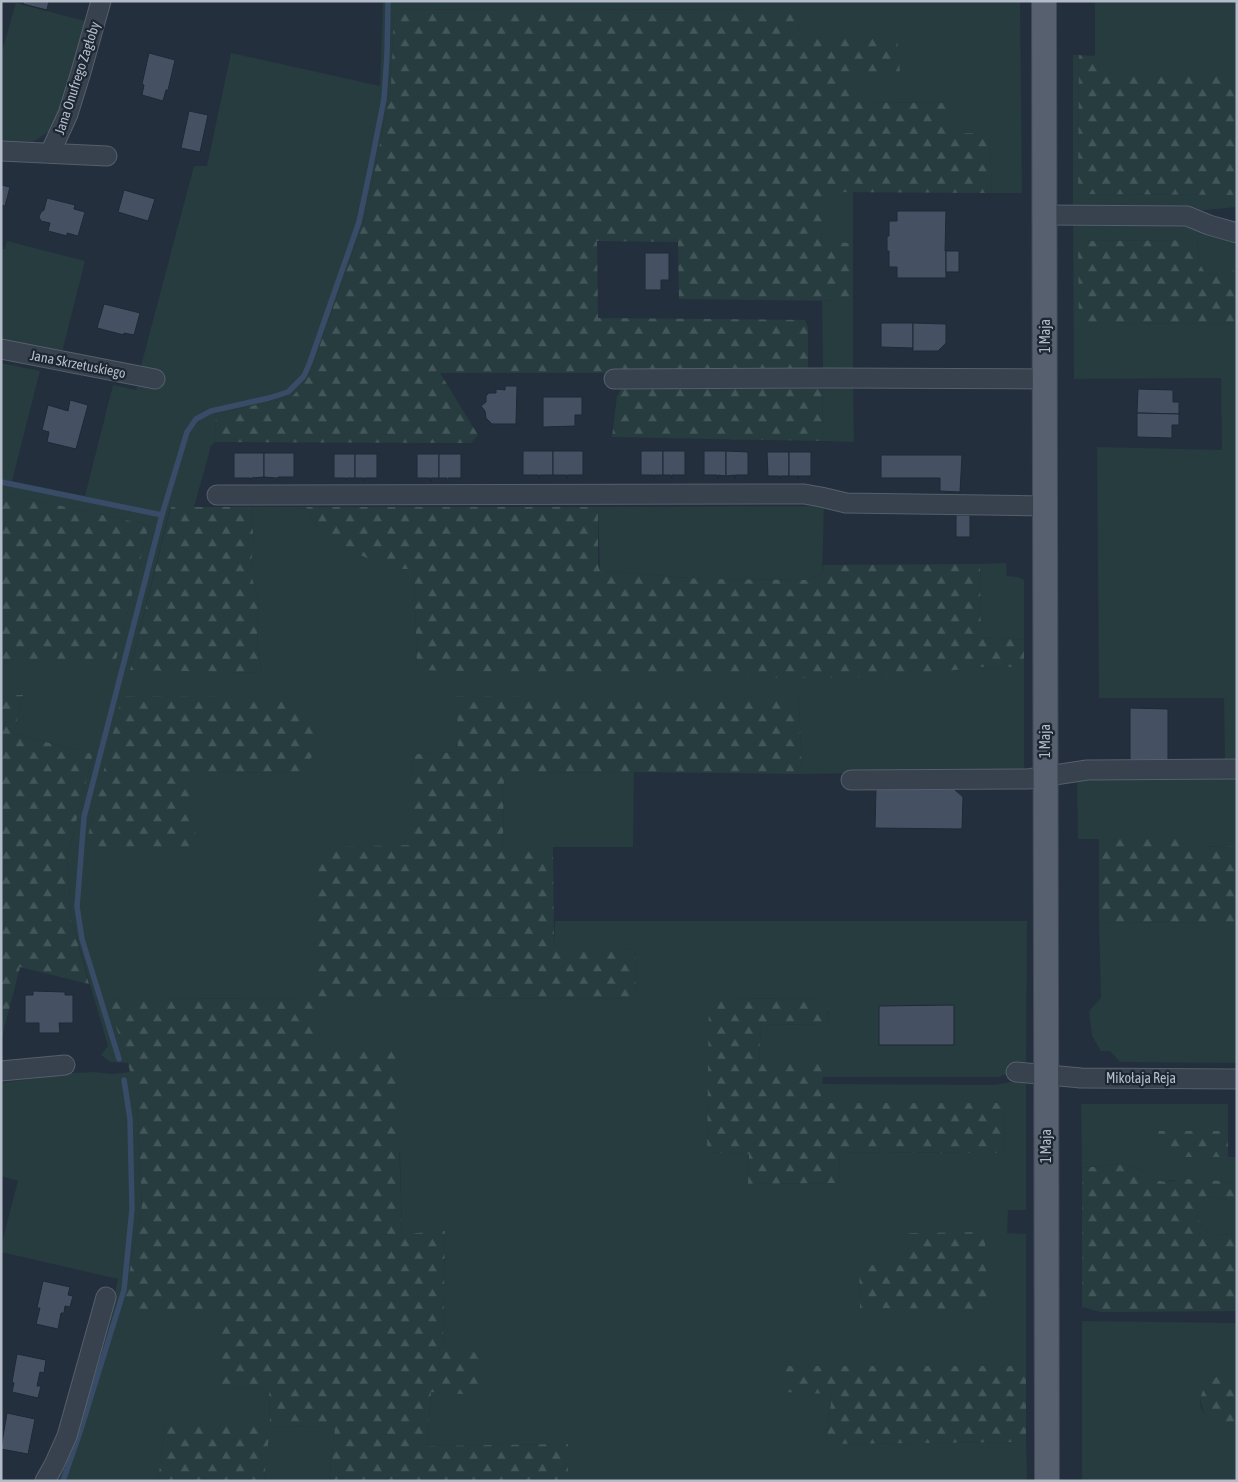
<svg xmlns="http://www.w3.org/2000/svg" width="1238" height="1482" font-family="'Asap Condensed',sans-serif">
<style>
.grass{fill:#263c3f;fill-rule:evenodd}
.forest{fill:url(#forest-firs)}
.lines{fill:none;stroke-linecap:round;stroke-linejoin:round}
.stream{stroke:#394c67;stroke-width:5.5}
.building{fill:#455162;stroke:#1f2835}
.minor-casing{stroke:#565f6c;stroke-width:21}
.major-casing{stroke:#414a57;stroke-width:26}
.minor{stroke:#38414e;stroke-width:19}
.major{stroke:#56606e;stroke-width:24}
.labels{text-anchor:middle;stroke-width:4.5;stroke-linejoin:round;paint-order:stroke}
.street-label{font-size:14px;fill:#b4bcc9;stroke:#1d2633}
</style>
<defs>
<pattern id="forest-firs" width="22" height="20" patternUnits="userSpaceOnUse" patternTransform="scale(1.25)"><rect width="22" height="20" fill="#263c3f"/><path d="M5 1l3.5 6h-7zM16 11l3.5 6h-7z" fill="#435659"/></pattern>
</defs>
<rect width="100%" height="100%" fill="#242f3e"/>
<g class="grass">
<path d="M383,1H1020L1022,193H992L989,134L951,133V103L850,102L849,73L897,37H800L798,10L503,9L394,10L391,86L366,216L316,356L311,373L292,397L216,414L215,442L211,446L194,507L170,508L130,669L262,673L257,646L258,598L250,571L254,541L250,507H306L316,525L391,569L414,568L417,669L1024,667V771L802,774L799,699L458,752L414,754L412,773V845L316,999L636,998L635,950L554,947L555,921H1027L1026,1063L1013,1064L1012,1072L998,1077H823V1061H759L761,1024L827,1025L828,999L710,998L707,1152L749,1154L748,1184L840,1183L839,1152L1004,1153L1005,1103H821L822,1084L995,1085L1011,1082H1026V1210H1008L1007,1233L1026,1234V1366H782V1391L832,1394L826,1444L1026,1442L1027,1481H570L568,1477V1444L427,1446L431,1392L482,1349H443L445,1232L402,1235L400,1153L316,1048L315,999L130,998L108,999L128,1063L110,1062L101,1055L108,1046L71,919L67,858L93,754L14,734L23,695H1V659H116L149,525L1,493V363L40,371L12,481L85,496L113,385L136,390L142,362L194,166H207L231,53L380,86ZM104,772H305L193,773L85,848ZM859,1265H907L860,1308Z"/>
<path d="M1095,1H1237V76H1115L1095,56Z"/>
<path d="M16,3L89,22L54,128L33,142L22,145L1,144V55Z"/>
<path d="M1073,55H1079L1078,194L1237,195V207L1194,211L1073,209Z"/>
<path d="M822,191L853,192V243H821Z"/>
<path d="M1160,220L1237,236V269C1225,274 1217,276 1204,273L1199,262L1197,240L1079,241V324L1237,323V760H1225L1224,698H1099L1097,447L1222,450L1221,378L1074,379L1073,223Z"/>
<path d="M7,241L85,261L62,352L1,341V249H5Z"/>
<path d="M822,301H853V373L823,372Z"/>
<path d="M822,384H853L854,442L823,441Z"/>
<path d="M824,506L822,574L809,580L702,579L600,571L598,507Z"/>
<path d="M1006,563L1007,576L1018,577L1024,580V640L981,637L980,564Z"/>
<path d="M634,772L633,847H503L504,773Z"/>
<path d="M1077,777L1237,778V846L1197,847L1183,839H1078Z"/>
<path d="M1099,922L1237,923V1063L1120,1062L1110,1051H1101L1092,1036L1089,1011L1101,998Z"/>
<path d="M94,1072L113,1074L131,1072L137,1101L142,1205L122,1311H223L221,1389L269,1388L270,1426L335,1427L329,1481H264L269,1426H165L158,1480L164,1481H57L64,1463L112,1307L118,1279L1,1252V1246L18,1181L1,1176V1083L74,1073Z"/>
<path d="M1081,1104H1228V1131H1159L1167,1157H1237V1185L1221,1181L1170,1180L1166,1182L1148,1179L1141,1170L1124,1164L1082,1168Z"/>
<path d="M1207,1196L1237,1202V1235L1209,1234C1197,1222 1192,1208 1207,1196Z"/>
<path d="M1082,1321L1237,1323V1377H1216L1200,1400L1201,1408L1211,1422H1237V1481H1082Z"/>
</g>
<g class="forest">
<path d="M503,9L799,10L800,37H897L900,73H850V102L951,103V133H989L992,193L823,192L821,242L853,243V301L679,299L678,242L597,241L598,318L805,320L808,327V373H440L478,435L471,443L215,442L216,414L292,397L311,373L316,356L366,216L391,86L394,10Z"/>
<path d="M1079,55L1095,56L1115,76H1237V195L1078,194Z"/>
<path d="M1197,240L1199,262L1205,273C1217,276 1225,274 1237,269V323L1079,324L1078,241Z"/>
<path d="M628,384H822L823,441L612,437L617,397L621,389Z"/>
<path d="M1,493L149,525L116,660L1,659Z"/>
<path d="M171,507H250L254,541L250,571L258,598L257,646L262,673L130,670Z"/>
<path d="M306,507H598V565L600,571L702,579L809,580L822,574L823,565L980,564L981,637L1024,640V667H982L892,677L788,678L417,670L414,569H391L343,547L316,525Z"/>
<path d="M1,695H23L14,734L93,754L67,858L71,919L89,984L20,967L1,1040Z"/>
<path d="M122,696L297,697L313,725L316,747L305,772L193,773L196,847L85,848Z"/>
<path d="M457,696L799,699L802,774L634,772L504,773L503,847H553L554,946L635,950L636,998L316,999V1048L396,1050L402,1234L445,1231L443,1349H483L477,1395L431,1392L427,1446L568,1444V1477L570,1481H329L335,1427L270,1426L264,1481L158,1480L165,1426H270L269,1388L221,1389L222,1311H122L142,1205L137,1101L128,1063L107,999L130,998L316,999V847L412,845V773L414,754L458,752Z"/>
<path d="M1099,839H1183L1197,847L1237,846V923L1099,922Z"/>
<path d="M709,998L828,999L827,1025L761,1024L759,1060L824,1061L821,1103H1005L1004,1153L839,1152L840,1183L748,1184L749,1154L707,1152Z"/>
<path d="M1159,1131H1228V1157H1166C1159,1148 1154,1143 1159,1131Z"/>
<path d="M1124,1164L1141,1170L1148,1179L1166,1182L1184,1179L1221,1181L1237,1185V1202L1207,1196C1192,1209 1197,1222 1209,1234L1237,1235V1311L1101,1312L1082,1307V1168Z"/>
<path d="M985,1232L987,1309L860,1308L859,1265H907L908,1233Z"/>
<path d="M782,1366H1026V1442L826,1444L832,1394L782,1392Z"/>
<path d="M1216,1377H1237V1422H1211C1197,1404 1196,1392 1216,1377Z"/>
</g>
<g class="lines">
<g class="stream">
<path d="M1,482L162,515"/>
<path d="M119,1059L82,939L77,907L84,817L162,515L187,432L196,419L211,411L269,398L288,392L304,376L310,362L359,222L371,165L384,99L387,55L388,1"/>
<path d="M63,1481L80,1432L124,1290L132,1209L130,1119L124,1080"/>
</g>
</g>
<g class="building">
<path d="M23,1H49L47,10L23,4Z"/>
<path d="M149,53L175,60L168,90H166L163,101L142,95L144,85L142,84Z"/>
<path d="M189,111L208,115L200,152L181,148Z"/>
<path d="M1,185L10,187L5,206L1,205Z"/>
<path d="M124,190L155,199L148,221L118,212Z"/>
<path d="M47,198L75,205L74,209L85,212L78,236L67,233V236L48,231L50,223L41,221L39,217L41,212L44,210Z"/>
<path d="M897,211H946L945,251H946V278H897V267H889V251H887V236H889V221H897Z"/>
<rect x="946" y="251" width="13" height="21"/>
<path d="M645,253H669V280H661V290H645Z"/>
<path d="M104,304L140,313L134,335L124,333V335L97,328Z"/>
<path d="M881,323H913V348L881,347Z"/>
<path d="M913,323L946,324V343L938,351H913Z"/>
<path d="M505,386H517L516,424H492L486,418L485,411L481,406L486,402V396L489,393H496V389L505,390Z"/>
<path d="M1138,389L1173,390V402H1179V414L1137,413Z"/>
<path d="M543,397H582V415H575V426L543,427Z"/>
<path d="M70,400L88,405L76,449L47,442L49,432L42,430L48,405L68,411Z"/>
<path d="M1137,413L1179,414V425H1172V438L1137,437Z"/>
<path d="M523,451H553V475H540L539,479V475H523Z"/>
<path d="M553,451H583V475H567V479L566,475H553Z"/>
<path d="M641,451H663V475H655L654,479V475H641Z"/>
<path d="M663,451H685V475H672V479L671,475H663Z"/>
<path d="M704,451H726V476L718,475V479L717,475H704Z"/>
<path d="M726,451L748,452V475H735V479L734,475L726,476Z"/>
<path d="M767,452H789V476H781L780,479V476H768Z"/>
<path d="M789,452H811V476H798V479V476H789Z"/>
<path d="M234,453H264V477L251,478L250,481V478H234Z"/>
<path d="M264,453H294V477H278L277,481V478L264,477Z"/>
<path d="M334,454H355V478H347L346,481V478H334Z"/>
<path d="M355,454H377V478H364V481L363,478H355Z"/>
<path d="M417,454H439V478H431V482L430,478H417Z"/>
<path d="M439,454H461V478H448V482L447,481V478H439Z"/>
<path d="M881,455H962L960,492L940,491V478H881Z"/>
<rect x="956" y="515" width="14" height="22"/>
<path d="M1130,708L1168,709V761L1130,760Z"/>
<path d="M876,789H954L963,797L962,829L875,828Z"/>
<path d="M33,991L65,992V995H73V1023H59L60,1033H39V1023H25V995H33Z"/>
<path d="M954,1005V1045H879V1006Z"/>
<path d="M43,1281L70,1287L68,1295L73,1296L70,1307L65,1306L64,1313H61L58,1329L36,1324L40,1308H37Z"/>
<path d="M17,1354L46,1360L44,1373L40,1372L37,1386H41L38,1398L12,1392L14,1383L12,1382Z"/>
<path d="M7,1413L35,1419L28,1454L1,1449Z"/>
</g>
<g class="lines">
<defs>
<g id="minor">
<path d="M1,151L107,156"/>
<path d="M50,153L68,114L81,72L101,1"/>
<path d="M1045,215L1187,216L1209,225L1237,233"/>
<path d="M1,349L155,379"/>
<path d="M614,379L831,378L1045,379"/>
<path d="M217,495L804,494L821,497L846,503L1045,506"/>
<path d="M851,780L1028,779L1087,770L1237,769"/>
<path d="M1,1071L65,1065"/>
<path d="M1016,1072L1081,1078L1237,1079"/>
<path d="M45,1481L54,1465L67,1436L106,1297"/>
</g>
<path id="major" d="M1044,1L1047,1481"/>
</defs>
<use href="#minor" class="minor-casing"/>
<use href="#major" class="major-casing"/>
<use href="#minor" class="minor"/>
<use href="#major" class="major"/>
</g>
<g class="labels">
<g class="street-label">
<text transform="translate(77 78) rotate(-72)" y="5">Jana Onufrego Zagłoby</text>
<text transform="translate(1045 336) rotate(-90)" y="5">1 Maja</text>
<text transform="translate(78 364) rotate(11)" y="5">Jana Skrzetuskiego</text>
<text transform="translate(1045 741) rotate(-90)" y="5">1 Maja</text>
<text x="1141" y="1083">Mikołaja Reja</text>
<text transform="translate(1046 1146) rotate(-90)" y="5">1 Maja</text>
</g>
</g>
<rect width="1238" height="1482" fill="none" stroke="#b4bcc9" stroke-width="5"/>
</svg>
